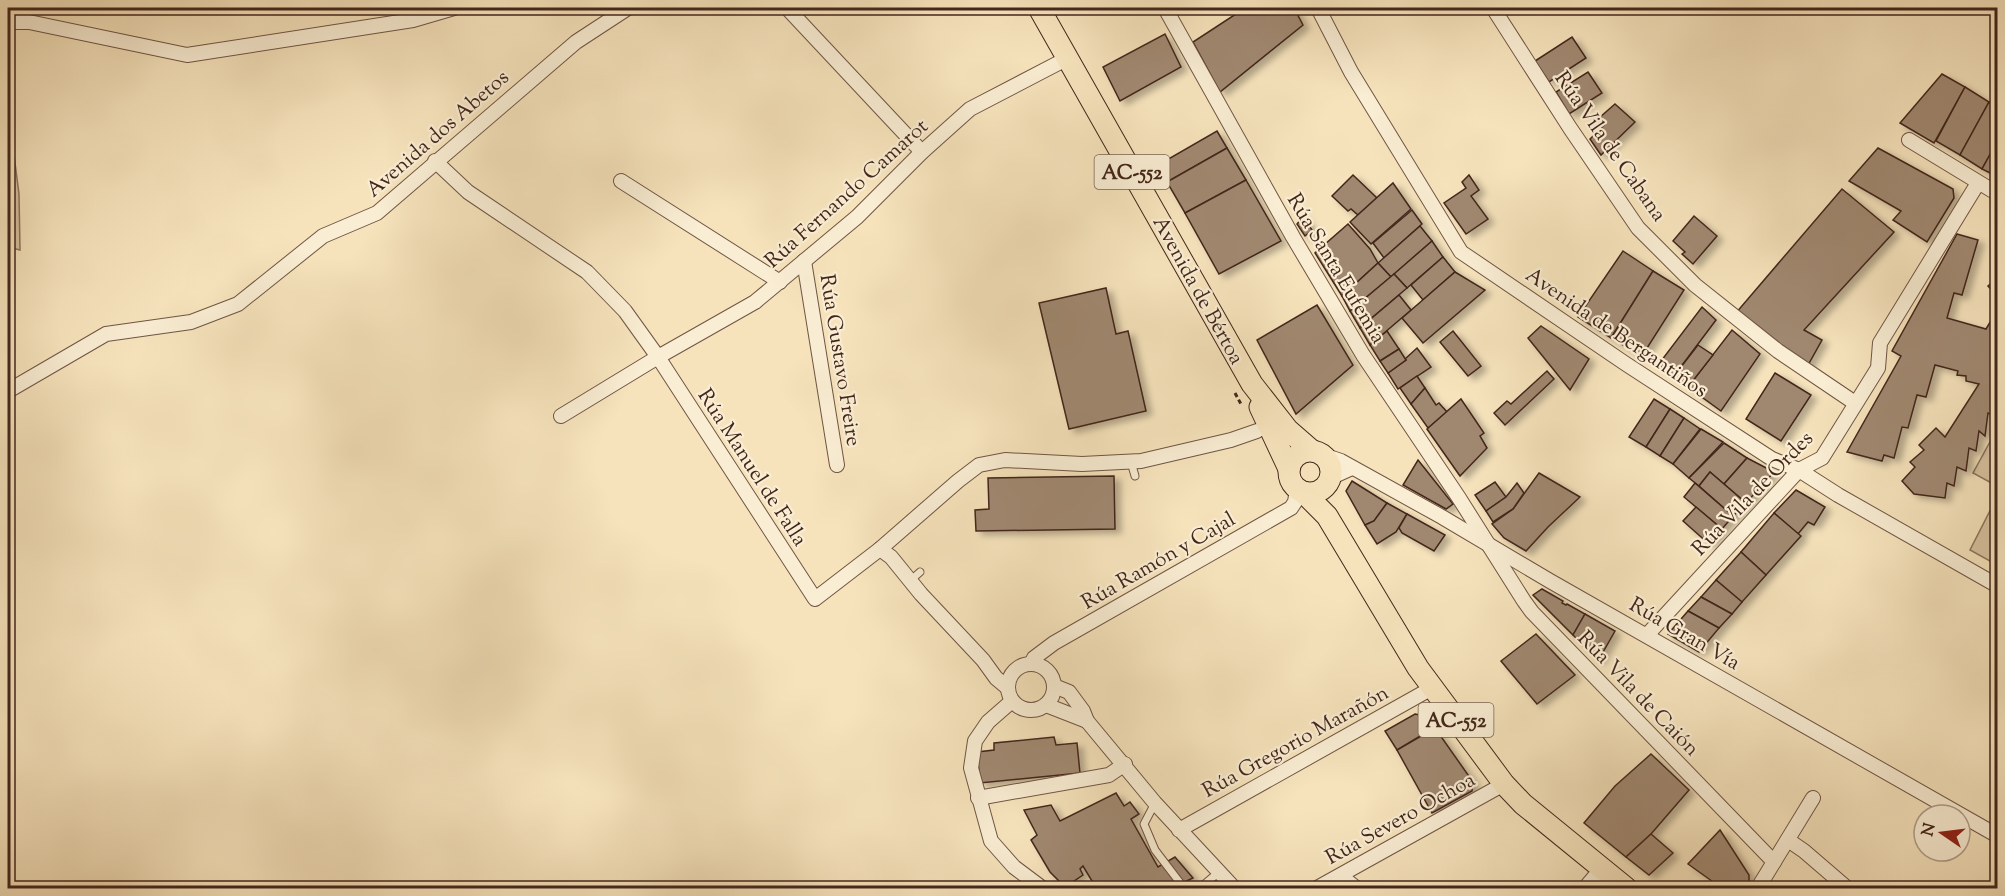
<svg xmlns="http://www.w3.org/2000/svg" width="2005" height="896" font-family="'Sorts Mill Goudy',serif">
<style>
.green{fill:#d8c3a1;stroke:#8e745e;stroke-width:1.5}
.building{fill:#a0886f;stroke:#43261b;stroke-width:1.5;filter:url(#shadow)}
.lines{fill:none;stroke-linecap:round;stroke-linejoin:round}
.lane-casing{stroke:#705543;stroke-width:9}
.street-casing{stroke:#705543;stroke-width:16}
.primary-casing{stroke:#43261b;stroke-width:23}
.path{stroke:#43261b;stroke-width:3;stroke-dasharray:4.5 3;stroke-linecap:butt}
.lane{stroke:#f9edd3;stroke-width:7}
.street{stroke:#f9edd3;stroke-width:14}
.primary{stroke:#f6e3bc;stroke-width:21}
.labels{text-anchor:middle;stroke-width:4.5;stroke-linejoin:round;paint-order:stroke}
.shield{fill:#f9edd3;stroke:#7a6252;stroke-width:1.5}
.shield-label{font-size:20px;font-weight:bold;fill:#43261b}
.street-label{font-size:21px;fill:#43261b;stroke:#f9edd3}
</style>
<defs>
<filter id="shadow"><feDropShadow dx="6" dy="4" stdDeviation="3" flood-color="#0004"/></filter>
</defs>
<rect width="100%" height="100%" fill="#f6e3bc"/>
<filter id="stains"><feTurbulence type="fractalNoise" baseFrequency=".00333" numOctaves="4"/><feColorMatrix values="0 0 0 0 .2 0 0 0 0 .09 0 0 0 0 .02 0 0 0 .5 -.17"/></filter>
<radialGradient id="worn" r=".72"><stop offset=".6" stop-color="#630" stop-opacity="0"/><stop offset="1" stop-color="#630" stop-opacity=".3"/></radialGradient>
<g class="green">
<path d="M8,108L19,194L20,250L8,247Z"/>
<path d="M1997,429L1998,480L1995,485L1973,473Z"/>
<path d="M1997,497V565L1970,550Z"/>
</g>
<g class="building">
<path d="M1245,8H1294L1303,25L1220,92L1193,42Z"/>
<path d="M1165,34L1181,67L1120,101L1103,67Z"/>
<path d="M1572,37L1586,58L1549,82L1535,61Z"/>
<path d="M1588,72L1602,93L1569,114L1556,92Z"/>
<path d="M1942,74L1965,87L1934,143L1900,123Z"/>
<path d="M1965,87L1989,102L1960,155L1936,141Z"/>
<path d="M1989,102L1998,111V140L1982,169L1960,155Z"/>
<path d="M1615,104L1635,122L1601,155L1590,139L1605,124L1599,118Z"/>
<path d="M1217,131L1227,148L1167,182L1158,165Z"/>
<path d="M1998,140V177L1982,169Z"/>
<path d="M1227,148L1246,180L1185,213L1167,182Z"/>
<path d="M1878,148L1953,189L1954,198L1927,242L1893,220L1901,211L1849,181Z"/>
<path d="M1353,175L1377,198L1358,215L1351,209L1348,211L1332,196Z"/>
<path d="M1469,175L1479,190L1471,196L1488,219L1466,234L1444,203L1466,188L1462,182Z"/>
<path d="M1246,180L1281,241L1219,274L1185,213Z"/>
<path d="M1393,183L1411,209L1371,244L1350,222Z"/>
<path d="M1842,189L1894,232L1804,330L1822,340L1807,367L1735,314Z"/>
<path d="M1412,210L1422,224L1384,258L1373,243Z"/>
<path d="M1694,216L1717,236L1693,264L1682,254L1685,252L1673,241Z"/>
<path d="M1303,217L1312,230L1305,236L1297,224Z"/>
<path d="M1348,224L1370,249L1378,263L1342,296L1315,253Z"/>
<path d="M1420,226L1432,241L1391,277L1378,263Z"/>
<path d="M1957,234L1978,240L1962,295L1954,293L1947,318L1986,329L1998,309V398L1995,416L1988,413L1985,436L1979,431L1976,451L1969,448L1966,471L1957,467L1954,486L1947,483L1945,498L1914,494L1902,481L1915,467L1910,462L1924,450L1919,445L1936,428L1945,437L1979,384L1966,381V376L1957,375L1958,371L1935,365L1926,397L1917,395L1908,428L1902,427L1894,458L1884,455L1882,461L1847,452L1901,356L1892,351Z"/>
<path d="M1432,241L1443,257L1407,288L1394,274Z"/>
<path d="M1623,251L1653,271L1611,338L1578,317Z"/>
<path d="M1443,257L1455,272L1423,300L1411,285Z"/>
<path d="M1378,263L1391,277L1350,311L1342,296Z"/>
<path d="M1653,271L1684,290L1642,356L1611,338Z"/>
<path d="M1455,272L1485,290L1423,343L1402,318Z"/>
<path d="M1394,274L1407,288L1360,328L1350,311Z"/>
<path d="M1998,277V297L1988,286Z"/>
<path d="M1106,288L1116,334L1128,331L1146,411L1069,429L1039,303Z"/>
<path d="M1399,295L1411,310L1370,345L1360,328Z"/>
<path d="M1317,305L1353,365L1296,414L1257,340Z"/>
<path d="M1702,307L1716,320L1674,376L1658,365Z"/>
<path d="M1541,326L1589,359L1570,390L1528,338Z"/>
<path d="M1732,330L1760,354L1721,411L1688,387Z"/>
<path d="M1387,331L1399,349L1380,361L1370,345Z"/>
<path d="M1453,331L1481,366L1468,376L1440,342Z"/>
<path d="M1698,345L1713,355L1688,387L1674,376Z"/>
<path d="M1417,348L1431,367L1398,389L1388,373L1406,360L1405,359Z"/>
<path d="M1399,349L1406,360L1388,373L1380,361Z"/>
<path d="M1547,371L1554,379L1505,425L1494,413L1507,401L1511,404Z"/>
<path d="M1775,373L1811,395L1781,441L1746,419Z"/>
<path d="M1417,376L1425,388L1411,404L1400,388Z"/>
<path d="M1425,388L1436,405L1439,403L1447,412L1428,428L1411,404Z"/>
<path d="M1461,399L1484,433L1480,436L1487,448L1460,476L1427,429Z"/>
<path d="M1654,399L1670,409L1646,447L1629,437Z"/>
<path d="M1670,409L1684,418L1660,456L1646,447Z"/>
<path d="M1684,418L1700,429L1673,464L1660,456Z"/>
<path d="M1701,429L1723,442L1689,478L1673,464Z"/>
<path d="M1724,443L1747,458L1724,484L1710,472L1699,486L1689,478Z"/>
<path d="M1747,458L1774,472L1746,503L1724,484Z"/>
<path d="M1418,460L1453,504L1446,509L1403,485Z"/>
<path d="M1710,472L1746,503L1733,516L1699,486Z"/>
<path d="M1539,473L1580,497L1548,527L1526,551L1504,538L1492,524L1513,509Z"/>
<path d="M1114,476L1115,529L976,531L975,510L989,509L988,478Z"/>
<path d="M1352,481L1387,503L1374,521L1365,525L1346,491Z"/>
<path d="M1495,482L1506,497L1486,511L1475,495Z"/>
<path d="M1517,483L1524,493L1513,509L1493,522L1486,511L1506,497Z"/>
<path d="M1695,483L1733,516L1722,529L1684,497Z"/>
<path d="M1796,490L1825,507L1814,525L1808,522L1798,534L1774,513Z"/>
<path d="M1387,503L1407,514L1396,532L1377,544L1365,525L1374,521Z"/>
<path d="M1696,507L1722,529L1709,544L1683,521Z"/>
<path d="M1774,513L1801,536L1766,575L1741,552Z"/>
<path d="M1407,514L1445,535L1434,551L1402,533L1399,528Z"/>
<path d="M1741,552L1766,575L1742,602L1716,580Z"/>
<path d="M1716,580L1742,602L1732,614L1701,597Z"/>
<path d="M1542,589L1563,601L1562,603L1566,605L1567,604L1585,614L1573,635L1533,595Z"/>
<path d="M1701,597L1732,614L1719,628L1688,611Z"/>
<path d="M1688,611L1719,628L1699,652L1668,634Z"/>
<path d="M1585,614L1615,631L1598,661L1573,635Z"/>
<path d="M1536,634L1575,675L1537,704L1501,661Z"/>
<path d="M1415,714L1424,716L1432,729L1397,750L1385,731Z"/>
<path d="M1435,728L1473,782L1472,791L1432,813L1397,750Z"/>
<path d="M1054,737L1056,745L1077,743L1080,773L980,783L977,752L994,750V743Z"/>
<path d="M1651,754L1689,790L1651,834L1626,857L1584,823L1615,786Z"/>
<path d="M1116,793L1124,806L1130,802L1139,814L1131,819L1158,867L1175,857L1193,878L1172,888H1090L1095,886L1083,866L1080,869L1083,875L1065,887L1050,872L1031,840L1037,835L1024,810L1051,805L1060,821Z"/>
<path d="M1720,830L1749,875V883L1746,888H1712L1716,884L1688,864Z"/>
<path d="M1651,834L1673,853L1649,875L1626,857Z"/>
</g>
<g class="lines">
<defs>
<g id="lane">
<path d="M1131,462L1135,476"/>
<path d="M911,580L920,572"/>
<path d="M1155,803L1144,824L1155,850L1184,888H1200L1219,872"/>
</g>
<g id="street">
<path d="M787,8L922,152"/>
<path d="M1165,8L1293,237L1363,355L1459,498L1524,601L1532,612L1774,862"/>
<path d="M1318,8L1351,72L1461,252L1626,364L1772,459L1799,470L1838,495L1998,586"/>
<path d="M1493,8L1570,128L1638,228L1695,285L1778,351L1855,403"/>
<path d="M8,22H29L187,55L413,20L454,8"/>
<path d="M1909,140L1998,194"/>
<path d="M435,161L468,192L587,272L625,311L658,357L815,599L880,549L958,481L979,465L1005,460L1082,464L1141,461L1231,440L1257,431"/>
<path d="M621,181L780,282"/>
<path d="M804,261L837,465"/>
<path d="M8,391L106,334L191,322L238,304L323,236L377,213L576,42L628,8"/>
<path d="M561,416L658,357L755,302L857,217L922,152L970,109L1068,58"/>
<path d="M1323,455L1341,461L1442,517L1550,581L1998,836"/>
<path d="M1330,478L1352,468"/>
<path d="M880,549L891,557L921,594L983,660L996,678L1008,688"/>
<path d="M1647,635L1799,470L1822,458L1878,368L1880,343L1978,183"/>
<path d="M1031,664L1034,658L1054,643L1291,508L1295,502L1297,489"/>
<circle cx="1031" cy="687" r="23"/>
<path d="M1054,686L1069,692L1083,711L1087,721L1155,803L1234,888"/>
<path d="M1012,701L988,722L975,741L971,768L991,841L1014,867L1042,888"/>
<path d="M1046,705L1087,721"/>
<path d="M978,798L1109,775L1125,764"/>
<path d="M1179,830L1432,688"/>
<path d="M1788,840L1804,851L1847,888"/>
<path d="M1341,876L1356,888"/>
<path d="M1317,888L1504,784"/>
<path d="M1585,888L1602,868"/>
<path d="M1758,888L1813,798"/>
</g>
<g id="primary">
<path d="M1039,8L1252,384L1288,430L1311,450"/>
<path d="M1260,407L1289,469"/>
<circle cx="1310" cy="472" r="21"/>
<path d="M1303,492L1327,516L1418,668L1504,784L1523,804L1626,888"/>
</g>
</defs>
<use href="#lane" class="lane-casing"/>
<use href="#street" class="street-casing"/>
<use href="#primary" class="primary-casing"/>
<path class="path" d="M1235,393L1242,406"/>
<use href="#lane" class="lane"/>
<use href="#street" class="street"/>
<use href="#primary" class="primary"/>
</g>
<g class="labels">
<g class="shield">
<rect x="1094.5" y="155" width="75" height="34" rx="4.5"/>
<rect x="1418.5" y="703" width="75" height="34" rx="4.5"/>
</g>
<g class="shield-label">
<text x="1132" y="179">AC-552</text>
<text x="1456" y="727">AC-552</text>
</g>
<g class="street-label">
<text transform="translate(437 133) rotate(-41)" y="7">Avenida dos Abetos</text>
<text transform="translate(1611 146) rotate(55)" y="7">Rúa Vila de Cabana</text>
<text transform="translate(846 193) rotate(-42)" y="7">Rúa Fernando Camarot</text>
<text transform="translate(1337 268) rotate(59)" y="7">Rúa Santa Eufemia</text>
<text transform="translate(1199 290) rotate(61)" y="7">Avenida de Bértoa</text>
<text transform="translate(1617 332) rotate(34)" y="7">Avenida de Bergantiños</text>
<text transform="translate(841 360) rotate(81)" y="7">Rúa Gustavo Freire</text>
<text transform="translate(753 467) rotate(57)" y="7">Rúa Manuel de Falla</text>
<text transform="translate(1752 493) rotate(-46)" y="7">Rúa Vila de Ordes</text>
<text transform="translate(1158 560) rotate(-30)" y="7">Rúa Ramón y Cajal</text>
<text transform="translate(1685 633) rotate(30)" y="7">Rúa Gran Vía</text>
<text transform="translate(1639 693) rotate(46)" y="7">Rúa Vila de Caión</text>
<text transform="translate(1295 741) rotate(-29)" y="7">Rúa Gregorio Marañón</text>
<text transform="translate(1400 818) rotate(-29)" y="7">Rúa Severo Ochoa</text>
</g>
</g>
<rect width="2005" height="896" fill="none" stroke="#f6e3bc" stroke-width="30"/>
<rect x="9" y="9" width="1987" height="878" fill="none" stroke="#43261b" stroke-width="3"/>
<rect x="15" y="15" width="1975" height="866" fill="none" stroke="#43261b" stroke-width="1.5"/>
<g transform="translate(1942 833) rotate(284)"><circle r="28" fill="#f9edd3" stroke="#b09d89" stroke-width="1.5"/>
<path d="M0-4.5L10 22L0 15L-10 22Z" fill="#8f2418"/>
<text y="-9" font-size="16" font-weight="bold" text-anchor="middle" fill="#43261b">N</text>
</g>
<rect width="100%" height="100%" filter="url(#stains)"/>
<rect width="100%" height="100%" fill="url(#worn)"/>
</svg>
